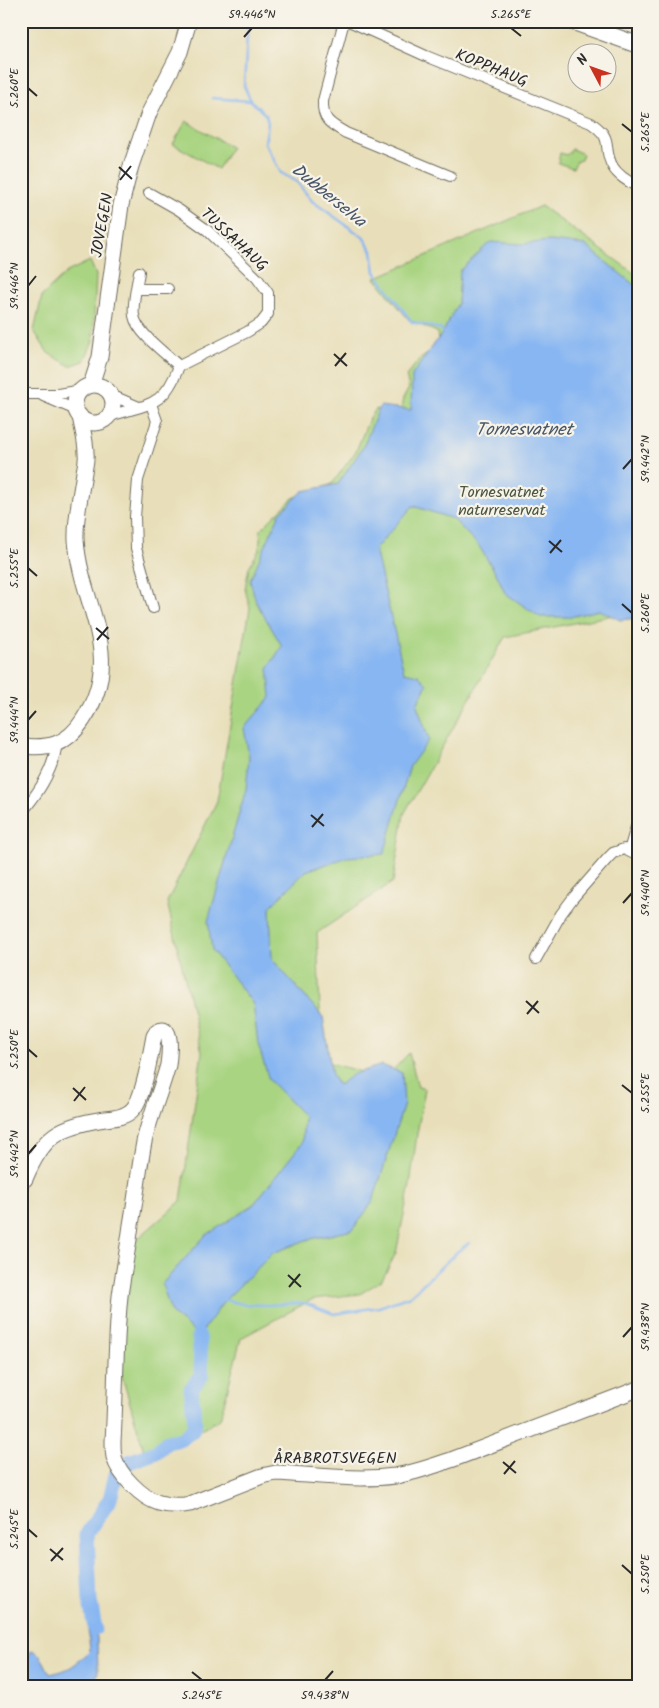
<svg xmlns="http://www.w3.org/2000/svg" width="659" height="1708" font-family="Kalam,sans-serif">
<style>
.green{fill:#a9d481;stroke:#6a8056}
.water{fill:#87b6f2;stroke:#59708e}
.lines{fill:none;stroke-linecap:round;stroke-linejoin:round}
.stream{stroke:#87b6f2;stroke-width:2.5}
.river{stroke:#87b6f2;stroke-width:15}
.street-casing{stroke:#6d6a5d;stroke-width:12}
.secondary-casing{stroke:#6d6a5d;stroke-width:17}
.primary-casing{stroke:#6d6a5d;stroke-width:18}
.street{stroke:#fff;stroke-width:10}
.secondary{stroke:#fff;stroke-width:15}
.primary{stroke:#fff;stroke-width:16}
.ticks{fill:none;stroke:#2b2b2b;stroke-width:2}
.labels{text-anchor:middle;stroke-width:4.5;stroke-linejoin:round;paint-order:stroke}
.street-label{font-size:16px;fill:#2b2b2b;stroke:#f7f3e8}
.park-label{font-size:16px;fill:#4a5540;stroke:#f7f3e8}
.water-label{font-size:18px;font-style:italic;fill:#475567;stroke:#f7f3e8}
.neatline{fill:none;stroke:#2b2b2b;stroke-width:2}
.ticks-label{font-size:12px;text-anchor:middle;fill:#2b2b2b}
</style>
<rect width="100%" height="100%" fill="#f7f3e8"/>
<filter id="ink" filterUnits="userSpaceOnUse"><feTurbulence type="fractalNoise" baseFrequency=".02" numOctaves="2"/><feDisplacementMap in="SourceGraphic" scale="10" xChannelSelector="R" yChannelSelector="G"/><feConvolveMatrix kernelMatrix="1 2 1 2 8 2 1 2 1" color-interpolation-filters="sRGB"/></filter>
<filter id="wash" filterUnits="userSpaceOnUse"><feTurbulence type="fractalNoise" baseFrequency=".0096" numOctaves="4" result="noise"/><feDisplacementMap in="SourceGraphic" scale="20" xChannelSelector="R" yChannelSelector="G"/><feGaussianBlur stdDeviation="1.12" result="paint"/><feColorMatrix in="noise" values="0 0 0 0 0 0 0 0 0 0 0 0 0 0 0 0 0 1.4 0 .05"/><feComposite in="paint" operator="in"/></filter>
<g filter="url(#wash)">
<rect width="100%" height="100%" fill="#e8dfba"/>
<g class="green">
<path d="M186,121L231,147L218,169L173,144Z"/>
<path d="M572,149L583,154L581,160L577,161L573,168L558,163L560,153L567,155Z"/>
<path d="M541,206L638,276V610L505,637L404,814L393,882L317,933L322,1061L402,1083V1073L393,1070L409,1053L418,1087L425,1089L417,1134L410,1185L396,1253L382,1280L360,1294L313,1299L241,1338L220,1419L146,1458L119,1366L121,1301L135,1241L181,1201L202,1052L167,902L217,801L250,608L245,589L249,567L259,550L261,529L293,498L332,484L356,451L369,419L376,409L400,413L403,399L409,388L406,376L419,360L430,352L438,343L437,332L409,320L375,278Z"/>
<path d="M90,261L96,275L93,341L84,361L70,366L48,353L34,331L42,296L67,272Z"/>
</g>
<g class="water">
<path d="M550,241L585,245L638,288V618L620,620L599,610L570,617H540L505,593L498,577L479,546L453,519L413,506L375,549L404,672L418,675L427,684L417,705L429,740L410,766L384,854L348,857L306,871L270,907L272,959L323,1017L332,1075L338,1085L354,1074L382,1065L402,1073L404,1104L373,1201L353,1230L306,1240L273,1253L225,1300L199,1336L171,1313L162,1284L205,1236L253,1205L302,1143L304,1116L269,1080L258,1044L253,1004L212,950L208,921L246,789L249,757L244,728L271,697L268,668L282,646L256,602L250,580L280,513L303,491L338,484L363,447L380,406L411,410L412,375L443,332L458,303L460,271L490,242L522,244Z"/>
<path d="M95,1628L97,1638L98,1672L92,1687H21V1680L31,1650C41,1652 45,1665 50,1674C70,1670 75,1665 90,1651L88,1629Z"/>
</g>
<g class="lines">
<g class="stream">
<path d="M248,21L244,86L251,101L266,115L268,123L265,143L281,173L297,182L312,201L363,237L372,251L375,272L412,322L441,329L443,332"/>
<path d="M212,98L251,101"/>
<path d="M225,1300L243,1304L266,1305L305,1303L334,1314L379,1307L410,1296L457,1252L469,1243"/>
</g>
<path class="river" d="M95,1628L90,1601L87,1534L110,1499L116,1475L129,1462L156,1452L167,1442L181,1439L192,1431L195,1422L191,1389L202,1375L199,1336"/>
</g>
</g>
<g filter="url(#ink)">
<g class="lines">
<defs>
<g id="street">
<path d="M344,21L323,101C322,120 330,124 346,133L450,176"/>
<path d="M349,21L426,56L591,123C616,140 601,147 613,167C618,176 629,182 638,187"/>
<path d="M139,272C137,285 132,304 134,316C137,333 166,354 179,366"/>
<path d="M137,289H168"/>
<path d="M21,394H58L82,390"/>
<path d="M111,395L139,407"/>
<path d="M43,396L76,410"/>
<path d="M151,404L157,421L138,480L135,517L136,548L153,608"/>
<path d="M107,417C146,403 163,410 179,366L247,332L261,323L268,314V293L257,278L207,230L179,210L149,193"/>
<path d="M21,813C38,794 53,770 57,744"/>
<path d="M629,851L638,820"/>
<path d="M536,959L561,914L573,898L608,858L613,853L624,849L638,856"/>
<path d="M21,1177L25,1179L21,1191"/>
</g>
<g id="secondary">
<path d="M91,385L100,357L121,205L131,166L149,113L180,52L189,21"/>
<circle cx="94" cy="404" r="19"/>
<path d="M21,746C49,749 67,745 83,720C126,655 81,606 76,540C75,518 81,494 84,472C85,466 87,459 86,453C86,441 82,428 80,416"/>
<path d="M25,1179C43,1135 59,1126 105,1119C115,1118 126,1117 133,1109C143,1099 151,1052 154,1036L157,1031C174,1021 169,1057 168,1065C161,1091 150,1116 144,1142C139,1169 136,1197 131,1225C128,1249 123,1273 120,1296C115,1344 116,1393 113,1441C113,1446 113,1452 114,1457C119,1475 142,1498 159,1503C170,1506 180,1506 190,1504L262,1476L276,1473C315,1475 356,1481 395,1476C414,1473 433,1466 451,1460L638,1389"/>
</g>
<path id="primary" d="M571,21L638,45"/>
</defs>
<use href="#street" class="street-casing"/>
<use href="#secondary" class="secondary-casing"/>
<use href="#primary" class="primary-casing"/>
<use href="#street" class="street"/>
<use href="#secondary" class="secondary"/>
<use href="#primary" class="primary"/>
</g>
</g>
<path class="ticks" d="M511,28L521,36M244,37L252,28M28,88L37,96M622,124L632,132M119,167L132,179M120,180L131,166M28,286L36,276M334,354L347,366M335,366L346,353M623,469L632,459M549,541L562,552M550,553L561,540M28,568L37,576M622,604L632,613M96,628L109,639M97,640L108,627M28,720L36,711M311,815L324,826M312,827L323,814M623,903L632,893M526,1001L539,1013M527,1014L538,1001M28,1049L37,1057M622,1085L632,1093M73,1088L86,1100M74,1101L85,1087M28,1154L36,1145M288,1275L301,1287M289,1287L300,1274M623,1337L632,1327M503,1462L516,1473M504,1474L515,1461M28,1529L37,1537M50,1549L63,1560M51,1561L63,1548M622,1565L632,1574M192,1672L202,1680M325,1680L333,1671"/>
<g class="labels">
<g class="street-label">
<text transform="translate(492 67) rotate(22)" y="6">KOPPHAUG</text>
<text transform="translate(101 225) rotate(-80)" y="6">JOVEGEN</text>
<text transform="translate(235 239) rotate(43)" y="6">TUSSAHAUG</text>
<text x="335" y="1463">ÅRABROTSVEGEN</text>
</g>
<g class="park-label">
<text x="502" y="497">Tornesvatnet<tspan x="502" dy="18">naturreservat</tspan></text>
</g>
<g class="water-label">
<text transform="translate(329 195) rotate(39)" y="6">Dubberselva</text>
<text x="524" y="435">Tornesvatnet</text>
</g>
</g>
<rect width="659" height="1708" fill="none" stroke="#f7f3e8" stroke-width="55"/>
<g transform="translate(592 68) rotate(311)"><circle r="24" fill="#f7f3e8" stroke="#a5a39c"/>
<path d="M0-4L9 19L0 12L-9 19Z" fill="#c8321e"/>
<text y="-8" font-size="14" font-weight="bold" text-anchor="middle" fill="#2b2b2b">N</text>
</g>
<rect x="28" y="28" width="604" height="1652" class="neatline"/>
<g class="ticks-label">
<text x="252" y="18">59.446°N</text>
<text x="511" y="18">5.265°E</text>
<text transform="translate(14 88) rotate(-90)" y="4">5.260°E</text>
<text transform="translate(645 132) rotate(-90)" y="4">5.265°E</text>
<text transform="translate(14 286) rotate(-90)" y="4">59.446°N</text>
<text transform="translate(645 459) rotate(-90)" y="4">59.442°N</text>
<text transform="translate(14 568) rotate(-90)" y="4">5.255°E</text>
<text transform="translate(645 613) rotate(-90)" y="4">5.260°E</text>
<text transform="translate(14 720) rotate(-90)" y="4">59.444°N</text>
<text transform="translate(645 893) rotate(-90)" y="4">59.440°N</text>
<text transform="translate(14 1049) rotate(-90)" y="4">5.250°E</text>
<text transform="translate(645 1093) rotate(-90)" y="4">5.255°E</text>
<text transform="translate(14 1154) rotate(-90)" y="4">59.442°N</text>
<text transform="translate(645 1327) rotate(-90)" y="4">59.438°N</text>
<text transform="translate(14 1529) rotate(-90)" y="4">5.245°E</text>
<text transform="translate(645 1574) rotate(-90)" y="4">5.250°E</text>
<text x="202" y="1699">5.245°E</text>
<text x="325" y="1699">59.438°N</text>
</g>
</svg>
